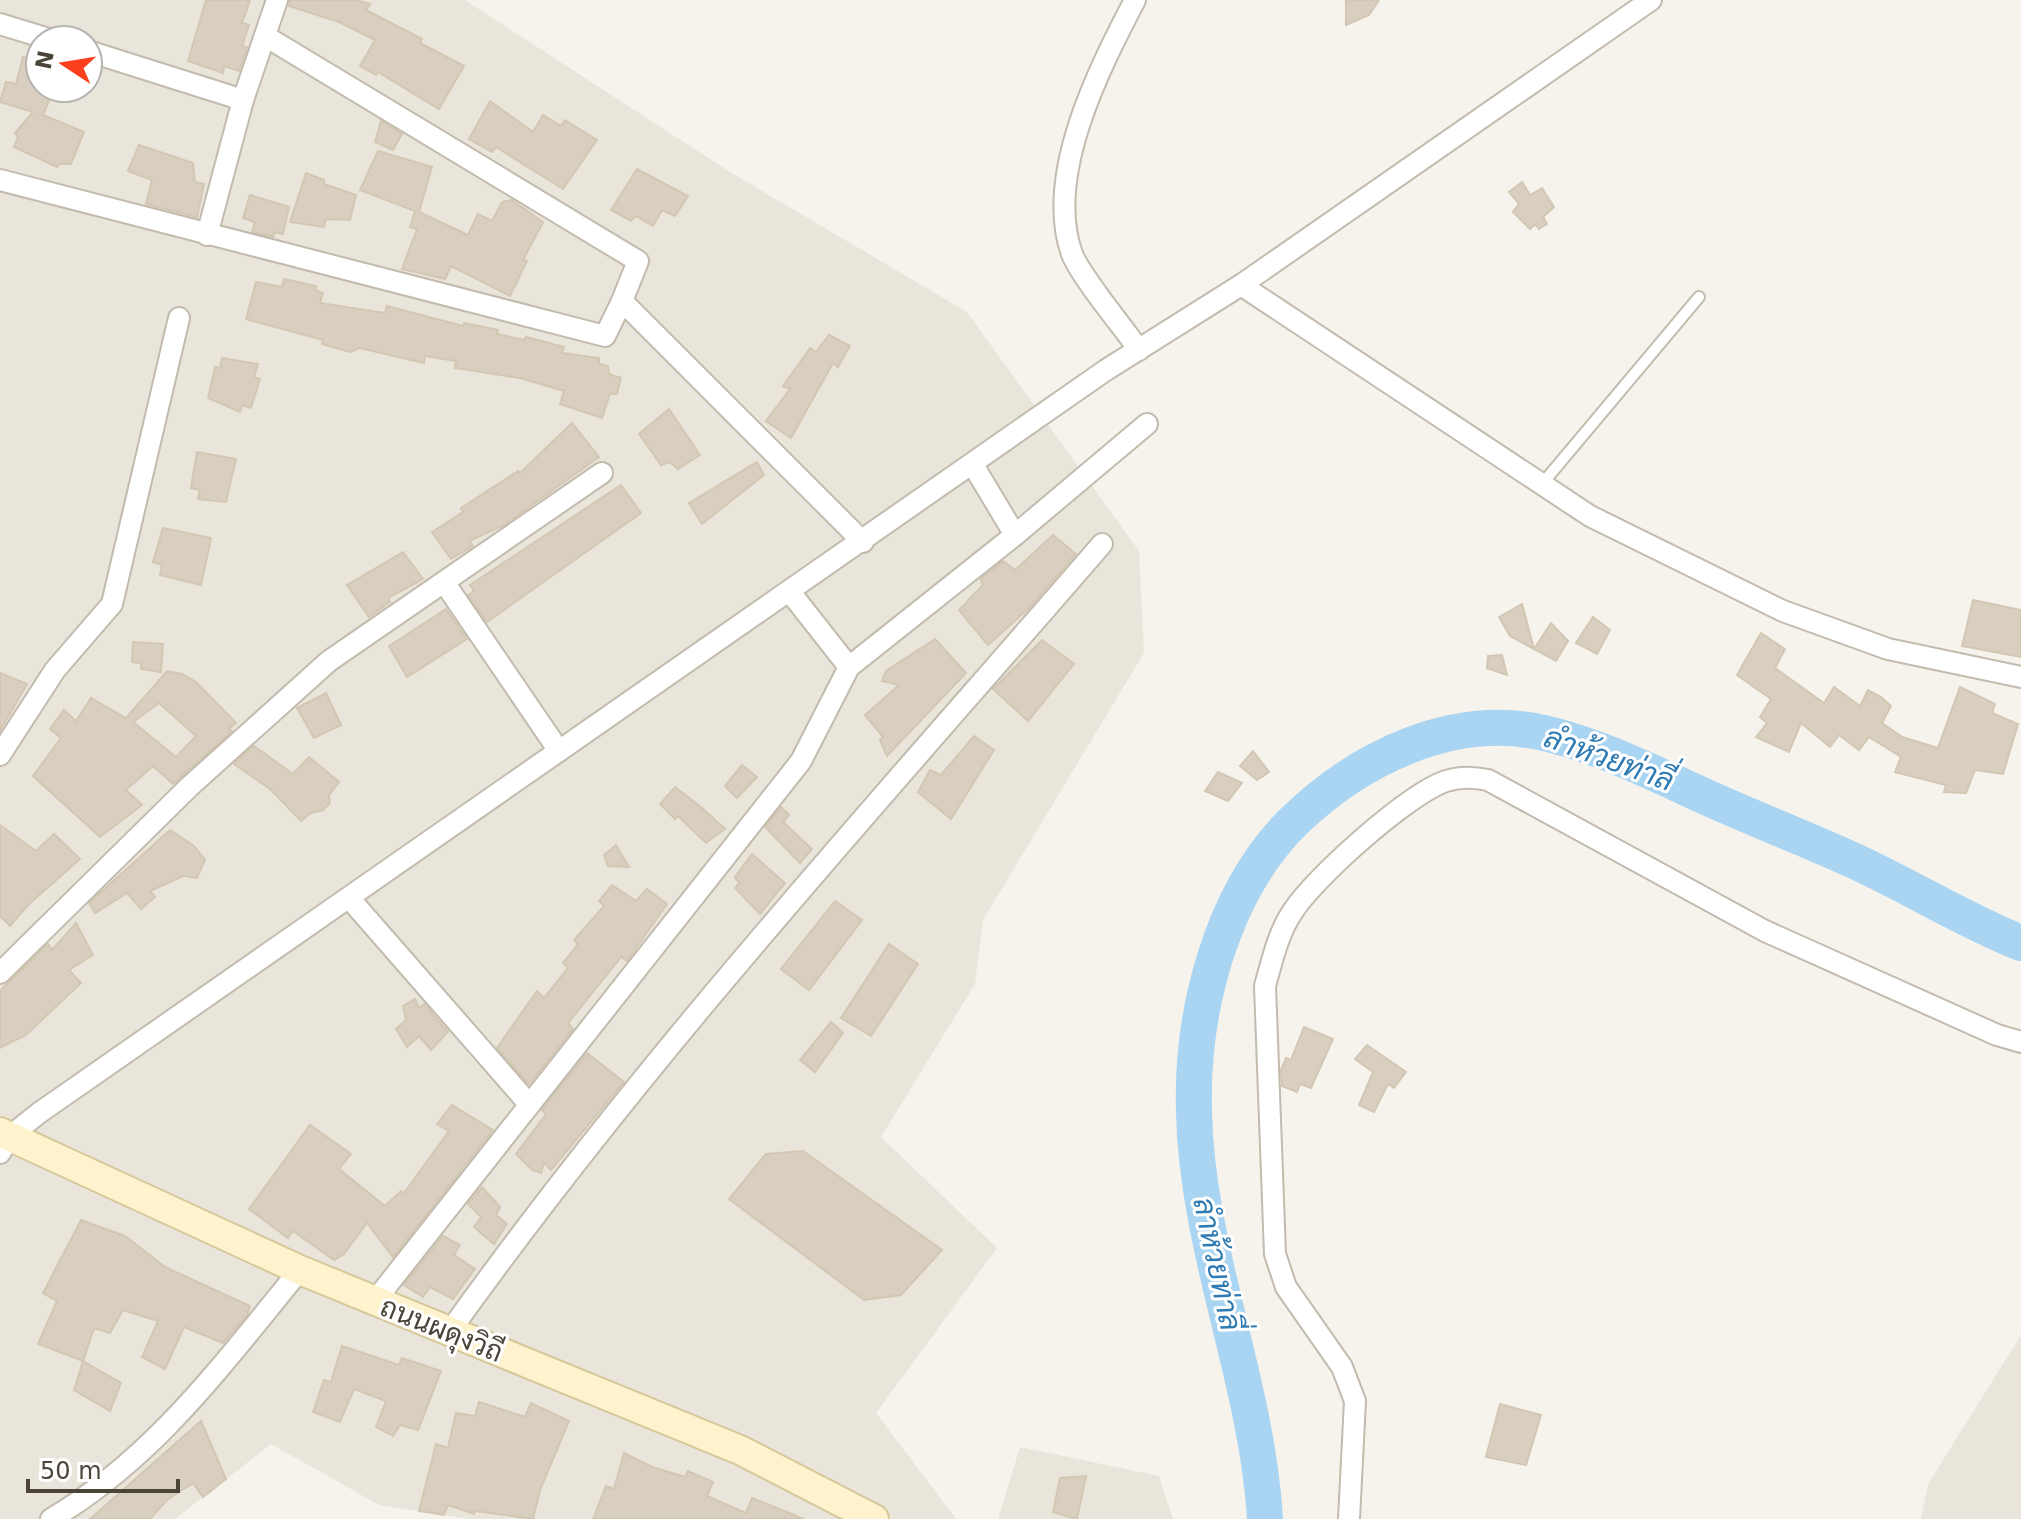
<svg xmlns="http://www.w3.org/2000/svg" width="2021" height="1519" font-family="'DejaVu Sans',Sarabun,sans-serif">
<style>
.residential{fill:#eae5da;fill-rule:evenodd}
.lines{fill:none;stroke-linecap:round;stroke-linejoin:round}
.river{stroke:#a9d4f2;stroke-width:36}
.building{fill:#d8cfc1;stroke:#d3c7b4;stroke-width:2;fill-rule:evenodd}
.lane-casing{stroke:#c2bbae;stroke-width:14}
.street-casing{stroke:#c2bbae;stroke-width:24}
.secondary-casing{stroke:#d6c79b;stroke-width:32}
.lane{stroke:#fff;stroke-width:10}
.street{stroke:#fff;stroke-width:20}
.secondary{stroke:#fff3cd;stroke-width:28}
.labels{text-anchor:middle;stroke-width:6;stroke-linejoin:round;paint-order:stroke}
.street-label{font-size:28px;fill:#4b4439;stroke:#fff}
.water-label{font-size:30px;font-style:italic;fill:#2e7ab2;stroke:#fff}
</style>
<rect width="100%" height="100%" fill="#f6f3ec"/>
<g class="residential">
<path d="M0,0H465L730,172L967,312L1139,551L1144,653L983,920L975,984L881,1137L997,1248L876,1413L956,1519H469L379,1505L271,1444L175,1519H0ZM40,40H88V88H40Z"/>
<path d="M2021,1335V1519H1921L1928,1484Z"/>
<path d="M1020,1447L1159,1476L1173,1519H998Z"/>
</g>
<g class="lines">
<path class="river" d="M1265,1519C1257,1381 1197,1251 1194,1112C1191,1012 1221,893 1294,821C1358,759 1452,712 1544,733C1604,747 1659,776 1715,801C1764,823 1814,842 1863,865C1916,890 1966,921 2021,943"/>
</g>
<g class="building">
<path d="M206,0H250L242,23L249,25L242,46L247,47L239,71L224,66L223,73L188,61Z"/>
<path d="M290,0H356L370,4L366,10L422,39L420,43L464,66L439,109L378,72L376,75L360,66L375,40L339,22L289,6Z"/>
<path d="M1346,0H1379L1369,15L1346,25Z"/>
<path d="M23,57L40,61V88H54L43,115L84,132L71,164H59L57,167L14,147L18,137L15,133L33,112L0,102L6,82L16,84Z"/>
<path d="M490,101L533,132L543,115L561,126L565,120L597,140L563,189L496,147L492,152L469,139Z"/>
<path d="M381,121L402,134L393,150L375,142Z"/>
<path d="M139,145L193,163L195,182L204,184L197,217L146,204L152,180L128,171Z"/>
<path d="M378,151L432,167L419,212L468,235L478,214L492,221L502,202L512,200L543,222L523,260L527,261L510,296L451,266L445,279L402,269L417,229L410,227L415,211L360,190Z"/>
<path d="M637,169L688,196L675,216L662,210L653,226L636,216L631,221L611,210Z"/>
<path d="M306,173L324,180V184L356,195L350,220L326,219L324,227L290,222Z"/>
<path d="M1522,182L1530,195L1542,188L1554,207L1543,217L1547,224L1539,229L1535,224L1530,229L1513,212L1519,204L1509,192Z"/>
<path d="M250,195L289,207L283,234L275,232L273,237L252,232L255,222L243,218Z"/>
<path d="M284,279L316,286L315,290L323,293L320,303L385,313L387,306L463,326L464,323L498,330L497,334L524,340L526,337L564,347L562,353L599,358V364L608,366L609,374L621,378L617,394H610L602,418L560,404L564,391L520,378L455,368L456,361L425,356L424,363L360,348L350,352L322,344L323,340L246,319L256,282L282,287Z"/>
<path d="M829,335L850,346L838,367L833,363L791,438L766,421L790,389L783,386L810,348L816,352Z"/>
<path d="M222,358L258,364L254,377L260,379L251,408L243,405L240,412L208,398L215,367L220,368Z"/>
<path d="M669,409L700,455L678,469L670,462L661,465L639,434Z"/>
<path d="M572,423L599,457L504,525L469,541L473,546L451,559L432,532L463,512L461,508L518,471L520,473Z"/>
<path d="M197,452L236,459L226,502L198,499L200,490L191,488Z"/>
<path d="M757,462L764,475L702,524L689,503Z"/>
<path d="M621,485L641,513L487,622L468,595L474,591L470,585Z"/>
<path d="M163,528L211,538L201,585L160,575L162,565L153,562Z"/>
<path d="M1053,535L1076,554L1029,608L988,645L959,610L982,586L981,579L1003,561L1015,570Z"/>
<path d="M403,552L423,579L388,598L390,602L369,617L347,585Z"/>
<path d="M1973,600L2021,610V657L1962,646Z"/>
<path d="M1522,604L1534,649L1551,623L1568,641L1556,661L1510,636L1499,617Z"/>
<path d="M446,609L467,639L407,677L389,646Z"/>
<path d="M1593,617L1610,630L1597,654L1576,643Z"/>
<path d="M1761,633L1785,649L1775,668L1824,703L1834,687L1860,706L1868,690L1881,697L1891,706L1882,723L1902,737L1938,748L1960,687L1995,704L1992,713L2018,724L2003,774L1975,770L1966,793L1944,792L1946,785L1895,772L1901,757L1869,737L1859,750L1839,735L1830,747L1801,723L1789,752L1756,737L1767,723L1760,717L1771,699L1737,675Z"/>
<path d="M935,639L966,673L887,756L880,740L883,737L865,715L899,685L882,681L886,671Z"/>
<path d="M1042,640L1074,664L1028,721L993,689Z"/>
<path d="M133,642L163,644L161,672L141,669V663L132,662Z"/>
<path d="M1502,655L1507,675L1487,668L1488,656Z"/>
<path d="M167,671L182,674L196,682L236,723L229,729L232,731L173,784L153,766L126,790L142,805L100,837L33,776L61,738L50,729L64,710L76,721L91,698L126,718ZM159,703L196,736L176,757L133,722Z"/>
<path d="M0,673L27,684L0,731Z"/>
<path d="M326,693L341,725L314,738L297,708Z"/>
<path d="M974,736L994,750L951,819L918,792L930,770L941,775Z"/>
<path d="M254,746L293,774L309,757L339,782L329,795L330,803L323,810L311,813L301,821L270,789L234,764Z"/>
<path d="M1253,751L1269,772L1257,780L1240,766Z"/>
<path d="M742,765L757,777L737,798L725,786Z"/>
<path d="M1218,772L1242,783L1228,801L1205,791Z"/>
<path d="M675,787L701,807L725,829L706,843L678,816L675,819L660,804Z"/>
<path d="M781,807L789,815L783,822L812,849L800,863L765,827Z"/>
<path d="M0,825L36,851L54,834L80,859L28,905L10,926L0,916Z"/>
<path d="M170,830L194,846L205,860L197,878L183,876L150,891L155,897L141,909L127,893L95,913L89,903Z"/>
<path d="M616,845L629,867L608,866L604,855Z"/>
<path d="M752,854L785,883L760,914L735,888L739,883L735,877Z"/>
<path d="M612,885L636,901L647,889L667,904L627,961L621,957L568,1023L573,1029L529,1084L497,1048L537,991L544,998L568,968L563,963L578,944L574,940L604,906L599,901Z"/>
<path d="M835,901L862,920L809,990L781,969Z"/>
<path d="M76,923L93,955L69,970L81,983L26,1035L0,1048V991L48,944L52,950Z"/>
<path d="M889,944L918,964L871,1036L841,1018Z"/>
<path d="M415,999L419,1008L424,1004L448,1032L431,1050L419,1036L407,1047L396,1029L406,1020L403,1006Z"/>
<path d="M831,1022L843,1033L815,1072L800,1060Z"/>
<path d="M1304,1027L1333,1039L1311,1088L1300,1084L1297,1092L1282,1086L1281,1070L1286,1058L1291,1060Z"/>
<path d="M1367,1045L1406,1072L1394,1088L1388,1084L1374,1112L1359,1105L1373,1072L1355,1059Z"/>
<path d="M587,1053L624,1082L551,1170L544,1163L541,1173L532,1170L516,1154L546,1114L542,1110Z"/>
<path d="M452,1105L493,1130L393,1257L367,1223L344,1254L334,1260L293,1231L288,1238L249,1209L310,1125L351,1154L339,1169L385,1206L401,1191L404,1193L449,1131L437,1124Z"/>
<path d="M803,1151L942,1250L901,1295L864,1300L729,1199L766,1154Z"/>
<path d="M482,1187L500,1207L496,1215L507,1224L494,1244L474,1227L481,1217L468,1204Z"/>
<path d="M81,1220L125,1236L165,1267L250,1306L247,1315L223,1343L184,1327L165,1369L142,1357L158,1321L123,1310L110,1333L94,1328L83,1361L38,1344L57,1301L43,1293Z"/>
<path d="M443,1236L460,1245L454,1255L475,1269L453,1299L430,1287L423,1297L404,1285Z"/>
<path d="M342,1346L399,1365L402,1358L441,1371L418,1430L400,1425L393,1436L376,1427L386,1401L354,1389L340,1422L313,1412L324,1380L331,1382Z"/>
<path d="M83,1361L121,1383L110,1411L74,1390Z"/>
<path d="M479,1402L525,1417L531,1403L569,1421L540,1490L533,1519L475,1511L474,1514L448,1505L444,1515L419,1511L436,1444L448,1448L456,1413L475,1416Z"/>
<path d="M1500,1404L1541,1415L1526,1465L1486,1457Z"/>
<path d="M201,1421L226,1479L203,1497L193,1483L167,1500L150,1519H90Z"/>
<path d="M624,1453L652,1467L685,1477L688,1471L713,1482L707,1496L746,1513L752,1498L804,1519H593L606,1486L614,1489Z"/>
<path d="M1086,1476L1077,1519L1053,1512L1060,1478Z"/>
</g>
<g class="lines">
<defs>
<path id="lane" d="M1542,484L1699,297"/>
<g id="street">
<path d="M1135,0C1099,69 1044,176 1072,254C1081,277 1123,327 1139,350"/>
<path d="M0,24L52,40"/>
<path d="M265,36L638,261L622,301L863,542"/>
<path d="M88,51L243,100"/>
<path d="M0,180L605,336L622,301"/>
<path d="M207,235L243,100L277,0"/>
<path d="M1241,285L1590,516L1783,611L1888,649L2021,677"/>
<path d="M973,465L1015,535L1147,424"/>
<path d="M444,582L559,751"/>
<path d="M790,592L849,667"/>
<path d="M0,755L55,670L112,604L179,318"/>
<path d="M350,899L529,1104"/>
<path d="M0,973L190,786L329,661L602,473"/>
<path d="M0,1153L9,1137L39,1113L1106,370L1241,285L1651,0"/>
<path d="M374,1302L801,761L849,667L1015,535"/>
<path d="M450,1331C648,1054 880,801 1102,544"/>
<path d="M51,1519C156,1457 224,1362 300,1270"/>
<path d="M1349,1519L1355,1401L1342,1367L1286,1287L1275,1254L1265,986C1272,961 1278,933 1293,911C1316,876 1408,794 1446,781C1461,776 1474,777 1488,780L1765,931L1997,1035L2021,1042"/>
</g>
<path id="secondary" d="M0,1132L300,1270L740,1450L874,1519"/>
</defs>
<use href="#lane" class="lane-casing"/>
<use href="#street" class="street-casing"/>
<use href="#secondary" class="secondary-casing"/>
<use href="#lane" class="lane"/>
<use href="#street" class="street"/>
<use href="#secondary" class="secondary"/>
</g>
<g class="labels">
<g class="street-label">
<text transform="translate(442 1329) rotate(22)" y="10">ถนนผดุงวิถี</text>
</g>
<g class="water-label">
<text transform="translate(1609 759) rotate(20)" y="10">ลำห้วยท่าลี่</text>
<text transform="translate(1217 1264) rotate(78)" y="10">ลำห้วยท่าลี่</text>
</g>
</g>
<g transform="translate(64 64) rotate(282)"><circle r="38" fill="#ffffff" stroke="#b7b4b0" stroke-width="2"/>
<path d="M0-6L14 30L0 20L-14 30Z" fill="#fc3f1d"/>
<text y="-12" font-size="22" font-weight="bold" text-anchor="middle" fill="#4b4439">N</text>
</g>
<path d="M28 1479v12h150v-12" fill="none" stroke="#4b4439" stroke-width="4"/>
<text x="40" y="1479" font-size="24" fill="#4b4439" stroke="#ffffff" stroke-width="6" paint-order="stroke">50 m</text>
</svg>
